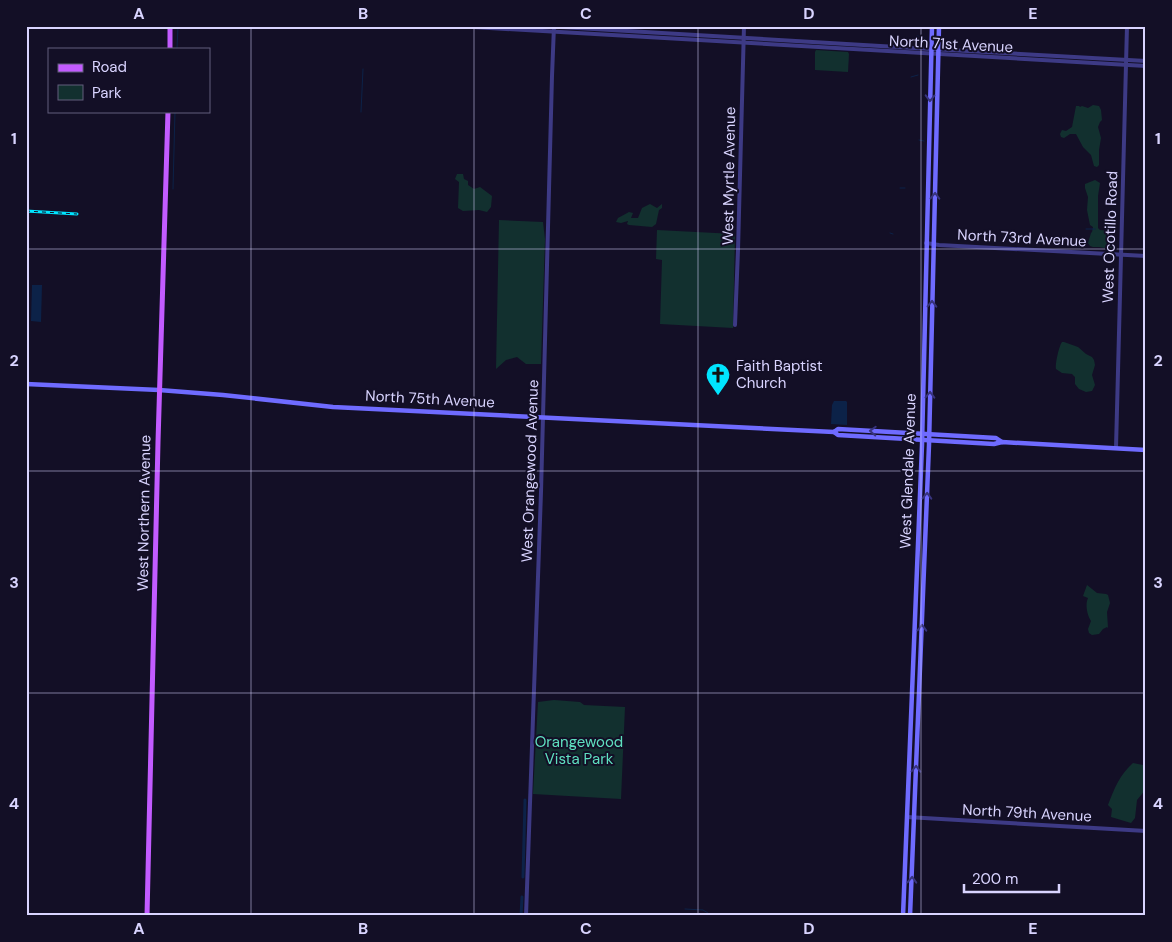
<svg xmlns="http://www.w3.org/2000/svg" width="1172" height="942" font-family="'DM Sans',sans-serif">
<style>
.green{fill:#12302f}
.water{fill:#0c2248}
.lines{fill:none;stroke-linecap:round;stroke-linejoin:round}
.stream{stroke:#0c2248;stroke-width:1}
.canal{stroke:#0c2248;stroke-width:3}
.tertiary{stroke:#3d3a85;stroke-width:4}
.secondary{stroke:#6f6bff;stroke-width:4.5}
.primary{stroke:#c25bff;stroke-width:5}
.rail-casing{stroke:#00e5ff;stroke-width:3}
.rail{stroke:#130f26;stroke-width:1;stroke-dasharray:4;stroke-linecap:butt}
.oneway{stroke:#38347d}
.grid{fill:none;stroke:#d9d4ff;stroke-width:1;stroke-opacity:0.55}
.labels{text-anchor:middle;stroke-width:4;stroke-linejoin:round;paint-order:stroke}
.street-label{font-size:15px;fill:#d9d4ff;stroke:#130f26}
.poi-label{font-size:15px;fill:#d9d4ff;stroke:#130f26;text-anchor:start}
.park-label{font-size:15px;fill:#5fe0c0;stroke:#130f26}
.neatline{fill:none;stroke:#d9d4ff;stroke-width:2}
.grid-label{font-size:16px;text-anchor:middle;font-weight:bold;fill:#d9d4ff}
</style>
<rect width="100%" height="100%" fill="#130f26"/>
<g class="green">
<path d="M816,50L848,52L849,54L848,72L815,70V52Z"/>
<path d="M1093,105L1099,106L1101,110L1102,120L1100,122L1098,127L1101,138L1099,150V165L1097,167L1094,166L1091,155L1083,147L1076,134H1070L1064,138L1061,137L1060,134L1062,130L1066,131L1072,127L1076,106H1079L1080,107L1082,106L1088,108Z"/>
<path d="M457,174H463L464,179L468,181V185L474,189L480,187L492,196L491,207L487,212L479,210L463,211L458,208L459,182L455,179Z"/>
<path d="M1095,180L1100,183L1098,196V228L1100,230L1110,231L1114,234L1115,239L1114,243L1111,244L1112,246L1114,247L1111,249L1099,247H1093L1090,246L1088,243L1091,233L1092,232L1093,227L1090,225L1087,210L1088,197L1085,188V184Z"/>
<path d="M650,204L657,208L662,204V208L659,210L656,224L652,227L629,225L627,224L628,221L621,223L616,222L618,218L629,212L633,213L631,218H638L642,208Z"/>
<path d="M499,220L543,222L545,239L541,364H526L517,357L506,360L496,369Z"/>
<path d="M657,230L735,234L733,328L660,324L662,260L656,259Z"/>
<path d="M1062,342H1064L1078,347L1086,354L1092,357L1094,360L1095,365L1092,375L1095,385L1092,391L1086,392L1079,389L1075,384V377L1072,374L1062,373L1056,369C1055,364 1059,346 1062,342Z"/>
<path d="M1087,585L1097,593L1106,594L1108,595L1110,603L1107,612L1108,628L1107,627L1103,629L1099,634L1092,635L1089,633L1088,629L1091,621C1087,615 1085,604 1088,598L1083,596Z"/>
<path d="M554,700L580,702L584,705L625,707L621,799L533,794L538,702Z"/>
<path d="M1133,763L1143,765L1146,767V789L1137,800L1135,818L1131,823L1111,817L1112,809L1108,805C1115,787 1119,776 1133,763Z"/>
</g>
<g class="water">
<path d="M32,285H42L41,322L31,321Z"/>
<path d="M834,401H846L847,402V425L831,424L832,405Z"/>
</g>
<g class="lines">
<g class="stream">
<path d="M917,36L925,38"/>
<path d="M177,49L178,26"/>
<path d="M911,77L918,75"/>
<path d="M361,112L363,69"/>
<path d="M919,140L924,141"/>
<path d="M900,188H905"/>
<path d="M173,189L175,111"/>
<path d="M1086,229H1095"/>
<path d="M890,233L893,234"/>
<path d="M685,909L703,910L708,913"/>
</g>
<g class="canal">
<path d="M523,877L525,800"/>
<path d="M521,916L522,897"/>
</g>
<g class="tertiary">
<path d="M456,26L1146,66"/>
<path d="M543,26L931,49L1146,61"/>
<path d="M926,243L939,245L1146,256"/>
<path d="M735,325L738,250L744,26"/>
<path d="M1116,448L1127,26"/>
<path d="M907,817L1146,831"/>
<path d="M526,916L541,492L552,76L554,26"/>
</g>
<g class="secondary">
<path d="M26,384L159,390L223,395L333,407L834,432L838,429L996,438L1002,442"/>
<path d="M834,432L838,435L994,444L1002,442L1146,450"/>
<path d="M903,916L922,445L932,26"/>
<path d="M910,916L929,445L939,26"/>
</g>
<g class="primary">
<path d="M170,49V26"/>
<path d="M147,916L158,442L168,111"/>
</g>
<defs>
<path id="rail" d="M26,211L77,214"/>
</defs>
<use href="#rail" class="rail-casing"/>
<use href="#rail" class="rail"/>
</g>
<defs><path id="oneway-chevron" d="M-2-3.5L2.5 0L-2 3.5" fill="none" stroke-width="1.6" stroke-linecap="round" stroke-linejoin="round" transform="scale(1.25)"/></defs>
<g class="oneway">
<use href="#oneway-chevron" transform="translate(930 98) rotate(91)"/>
<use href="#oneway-chevron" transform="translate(935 196) rotate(-89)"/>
<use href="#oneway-chevron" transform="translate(932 304) rotate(-89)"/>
<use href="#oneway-chevron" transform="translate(930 395) rotate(-89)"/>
<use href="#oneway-chevron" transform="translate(873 431) rotate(-177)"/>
<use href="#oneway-chevron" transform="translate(927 496) rotate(-88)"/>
<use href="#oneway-chevron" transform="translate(922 628) rotate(-88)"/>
<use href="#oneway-chevron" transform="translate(916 769) rotate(-88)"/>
<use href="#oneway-chevron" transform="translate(912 880) rotate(-88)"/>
</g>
<path class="grid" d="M251,26V916M474,26V916M698,26V916M921,26V916M26,249H1146M26,471H1146M26,693H1146"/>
<defs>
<symbol id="church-pin" viewBox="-11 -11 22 30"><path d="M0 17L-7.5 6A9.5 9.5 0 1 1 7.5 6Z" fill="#00e5ff" stroke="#130f26"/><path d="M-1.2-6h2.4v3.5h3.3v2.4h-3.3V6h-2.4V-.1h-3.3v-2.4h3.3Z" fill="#111"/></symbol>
</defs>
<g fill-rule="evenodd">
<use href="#church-pin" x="704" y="361" width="28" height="38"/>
</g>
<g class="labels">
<g class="street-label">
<text transform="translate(951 44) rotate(3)" y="5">North 71st Avenue</text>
<text transform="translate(729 176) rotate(-89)" y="5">West Myrtle Avenue</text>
<text transform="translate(1110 237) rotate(-88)" y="5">West Ocotillo Road</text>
<text transform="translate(1022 238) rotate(3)" y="5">North 73rd Avenue</text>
<text transform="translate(430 399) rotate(3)" y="5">North 75th Avenue</text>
<text transform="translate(530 471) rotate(-88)" y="5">West Orangewood Avenue</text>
<text transform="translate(908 471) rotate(-88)" y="5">West Glendale Avenue</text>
<text transform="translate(144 513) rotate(-89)" y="5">West Northern Avenue</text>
<text transform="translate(1027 813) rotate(3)" y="5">North 79th Avenue</text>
</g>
<g class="poi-label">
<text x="736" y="371">Faith Baptist<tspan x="736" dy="17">Church</tspan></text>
</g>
<g class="park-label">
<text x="579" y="747">Orangewood<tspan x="579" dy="17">Vista Park</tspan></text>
</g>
</g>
<rect width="1172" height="942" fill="none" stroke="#130f26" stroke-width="55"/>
<rect x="48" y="48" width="162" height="65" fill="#130f26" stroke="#625e7d"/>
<rect x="58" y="64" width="25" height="8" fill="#c25bff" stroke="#625e7d"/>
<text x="92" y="72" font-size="15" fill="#d9d4ff">Road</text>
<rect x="58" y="85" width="25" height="15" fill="#12302f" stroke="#625e7d"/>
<text x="92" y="98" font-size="15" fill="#d9d4ff">Park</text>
<path d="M964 884v8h95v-8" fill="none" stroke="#d9d4ff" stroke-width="2.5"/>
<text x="972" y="884" font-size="15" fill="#d9d4ff" stroke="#130f26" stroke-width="4" paint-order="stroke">200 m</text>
<rect x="28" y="28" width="1116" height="886" class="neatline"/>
<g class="grid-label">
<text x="139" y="19">A</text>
<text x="363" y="19">B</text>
<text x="586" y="19">C</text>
<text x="809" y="19">D</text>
<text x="1033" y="19">E</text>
<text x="14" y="144">1</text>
<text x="1158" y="144">1</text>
<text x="14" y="366">2</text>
<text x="1158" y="366">2</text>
<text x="14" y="588">3</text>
<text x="1158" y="588">3</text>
<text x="14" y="809">4</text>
<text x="1158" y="809">4</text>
<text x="139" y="934">A</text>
<text x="363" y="934">B</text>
<text x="586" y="934">C</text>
<text x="809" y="934">D</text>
<text x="1033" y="934">E</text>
</g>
</svg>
